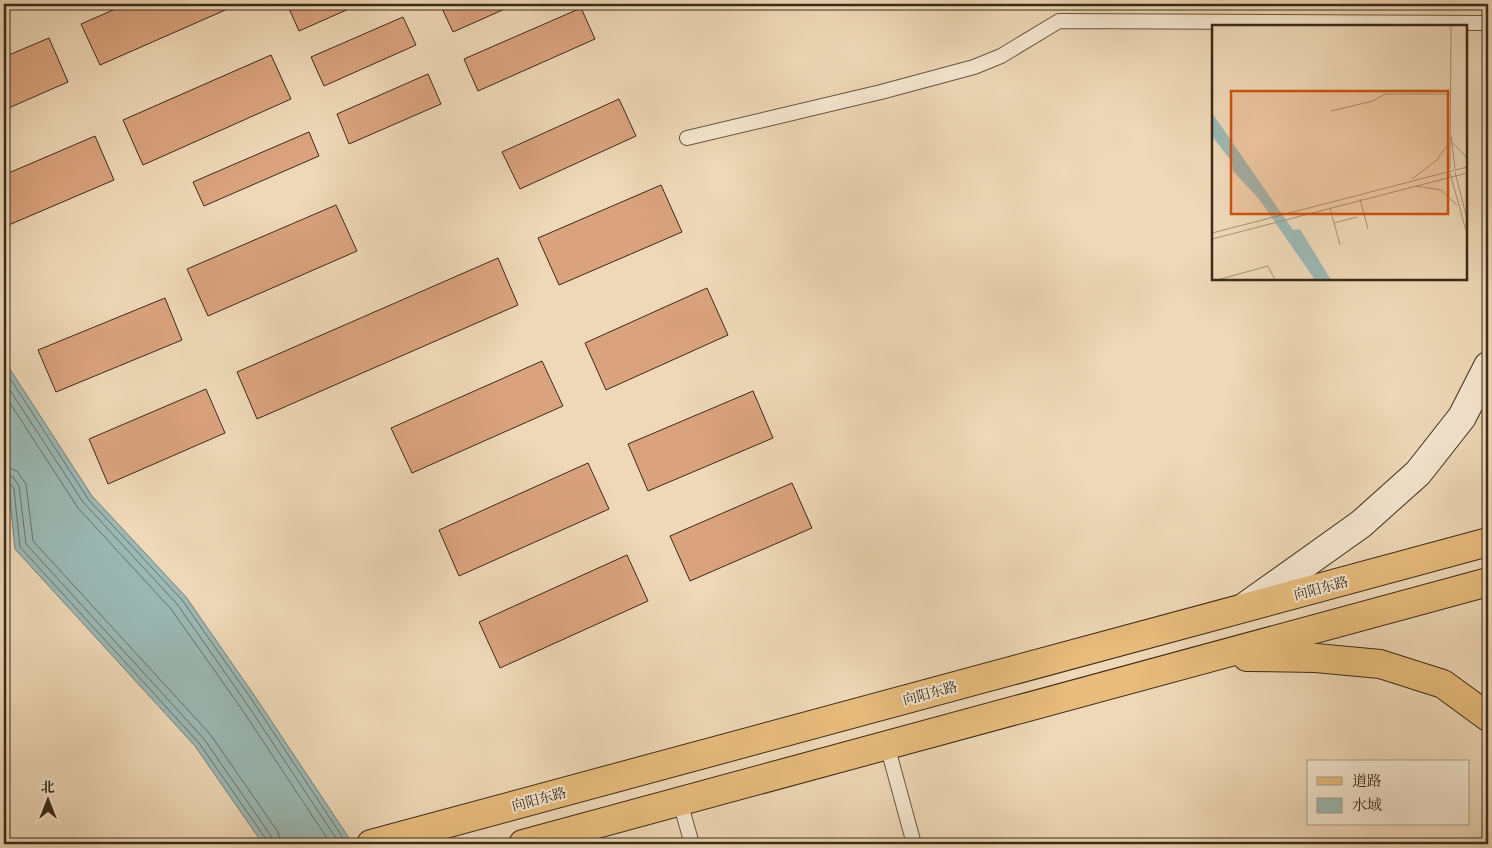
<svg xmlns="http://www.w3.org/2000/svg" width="1492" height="848" font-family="Alegreya,'Noto Serif SC',serif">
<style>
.water{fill:#9bb9b5;stroke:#758076}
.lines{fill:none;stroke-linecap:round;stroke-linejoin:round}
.shore{stroke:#6b7266;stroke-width:1}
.building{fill:#daa37e;stroke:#3b2b18}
.lane-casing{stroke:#685640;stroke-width:16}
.secondary-casing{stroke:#3b2b18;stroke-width:30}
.primary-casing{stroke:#3b2b18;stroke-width:30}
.lane{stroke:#f4e6d0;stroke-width:14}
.secondary{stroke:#f4e6d0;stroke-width:28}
.primary{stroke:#e7bc7c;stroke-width:28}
.labels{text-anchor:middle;stroke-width:4;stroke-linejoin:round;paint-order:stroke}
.street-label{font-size:14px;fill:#3b2b18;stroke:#f4e6d0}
.inset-road{fill:none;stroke:#a69377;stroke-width:1}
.view{fill:#ce520e;fill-opacity:0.15;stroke:#ce520e;stroke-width:2.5}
.inset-edge{fill:none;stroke:#3b2b18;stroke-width:2.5}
</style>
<rect width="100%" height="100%" fill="#eed8b7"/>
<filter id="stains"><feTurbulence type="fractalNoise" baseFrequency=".004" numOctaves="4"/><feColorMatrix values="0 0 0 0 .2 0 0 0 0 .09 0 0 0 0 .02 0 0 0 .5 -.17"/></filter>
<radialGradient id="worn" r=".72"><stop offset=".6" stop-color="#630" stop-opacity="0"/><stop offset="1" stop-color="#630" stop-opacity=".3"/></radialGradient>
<path class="water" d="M4,360L92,496L186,597L256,698L353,844H263L195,746L15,549L9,490L4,484Z"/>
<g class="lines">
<g class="shore">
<path d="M4,369L88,499L182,600L252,700L347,844"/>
<path d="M4,381L83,502L177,604L247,704L340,844"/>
<path d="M4,394L78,508L171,609L241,708L331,844"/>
<path d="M4,467L10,468L17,471L26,484L33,541L210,734L278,832L281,844"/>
<path d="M4,475L13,477L19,486L26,544L204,739L271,836L273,844"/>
<path d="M4,481L9,482L14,489L20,547L199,743L266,839L267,844"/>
</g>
</g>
<g class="building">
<path d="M127,4H239L100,65L81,24Z"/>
<path d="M287,4H360L299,31Z"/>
<path d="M440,4H516L453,32Z"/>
<path d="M581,8L595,39L478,91L464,59Z"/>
<path d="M403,17L416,45L324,86L311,57Z"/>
<path d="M49,38L68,82L4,110V57Z"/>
<path d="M271,55L291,99L143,165L123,120Z"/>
<path d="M428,74L441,104L349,144L337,114Z"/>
<path d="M619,99L636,136L520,189L502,152Z"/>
<path d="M309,132L319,156L204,206L193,182Z"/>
<path d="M95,136L114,180L4,227V175Z"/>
<path d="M661,185L682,232L559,285L538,238Z"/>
<path d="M336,205L357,251L208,316L187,269Z"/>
<path d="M498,258L518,305L257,419L237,372Z"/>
<path d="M707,288L728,335L606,390L585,343Z"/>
<path d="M165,298L182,340L56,392L38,350Z"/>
<path d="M542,361L563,406L412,473L391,428Z"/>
<path d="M206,389L225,433L108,484L89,439Z"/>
<path d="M753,391L773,438L648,491L628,444Z"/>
<path d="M588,463L609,509L459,576L439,530Z"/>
<path d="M792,483L812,528L690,581L670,536Z"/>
<path d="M627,555L648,601L500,668L479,622Z"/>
</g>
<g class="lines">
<defs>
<g id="lane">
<path d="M687,138L881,92L974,67L1001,56L1059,21L1488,23"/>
<path d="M887,745L914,844"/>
<path d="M680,802L692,844"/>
</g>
<path id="secondary" d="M1246,606L1361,524L1418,473L1462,417L1488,366"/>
<g id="primary">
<path d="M1247,657L1316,658L1380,664L1443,684L1488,717"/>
<path d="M371,844L1488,542"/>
<path d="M523,844L1488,582"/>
</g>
</defs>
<use href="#lane" class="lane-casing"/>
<use href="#secondary" class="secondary-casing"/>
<use href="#primary" class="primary-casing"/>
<use href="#lane" class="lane"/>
<use href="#secondary" class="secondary"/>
<use href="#primary" class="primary"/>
</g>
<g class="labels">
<g class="street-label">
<text transform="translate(1321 588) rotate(-15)" y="5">向阳东路</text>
<text transform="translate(930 693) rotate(-15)" y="5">向阳东路</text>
<text transform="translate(539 799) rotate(-15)" y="5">向阳东路</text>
</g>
</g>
<g transform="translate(1212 25)">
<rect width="255" height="255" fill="#eed8b7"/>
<path d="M0,88L81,205L88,204L119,255H103L47,174L21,146L20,137L0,111Z" fill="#9bb9b5"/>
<path class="inset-road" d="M119,86L161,76L173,69H239M239,110L243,144M240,117L255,133M238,144L239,0M243,147L255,194M238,148L255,209M200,154L225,135L236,119M204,161L229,165L245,180M148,174L156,204M118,183L128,220M122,198L145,192M0,208L255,142M0,214L255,148M5,255L56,241L63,255"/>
<path class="view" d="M19,66H236V189H19Z"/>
<rect width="255" height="255" class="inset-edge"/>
</g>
<rect width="1492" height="848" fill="none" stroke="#eed8b7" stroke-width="20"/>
<rect x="5" y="5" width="1482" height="838" fill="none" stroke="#3b2b18" stroke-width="2.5"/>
<rect x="10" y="10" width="1472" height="828" fill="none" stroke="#3b2b18"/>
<rect x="1307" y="760" width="162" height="65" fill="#f4e6d0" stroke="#aa9b86"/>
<rect x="1317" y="777" width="25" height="8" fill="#e7bc7c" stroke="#aa9b86"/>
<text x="1352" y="786" font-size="15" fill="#3b2b18">道路</text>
<rect x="1317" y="798" width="25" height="15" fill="#9bb9b5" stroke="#aa9b86"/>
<text x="1352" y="810" font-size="15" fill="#3b2b18">水域</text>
<g transform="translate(48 800)" stroke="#f4e6d0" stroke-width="4" paint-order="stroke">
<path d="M0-4L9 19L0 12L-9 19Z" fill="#3b2b18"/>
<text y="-8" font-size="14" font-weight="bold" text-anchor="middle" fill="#3b2b18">北</text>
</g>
<rect width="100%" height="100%" filter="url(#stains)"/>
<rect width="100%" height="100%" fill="url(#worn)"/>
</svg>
